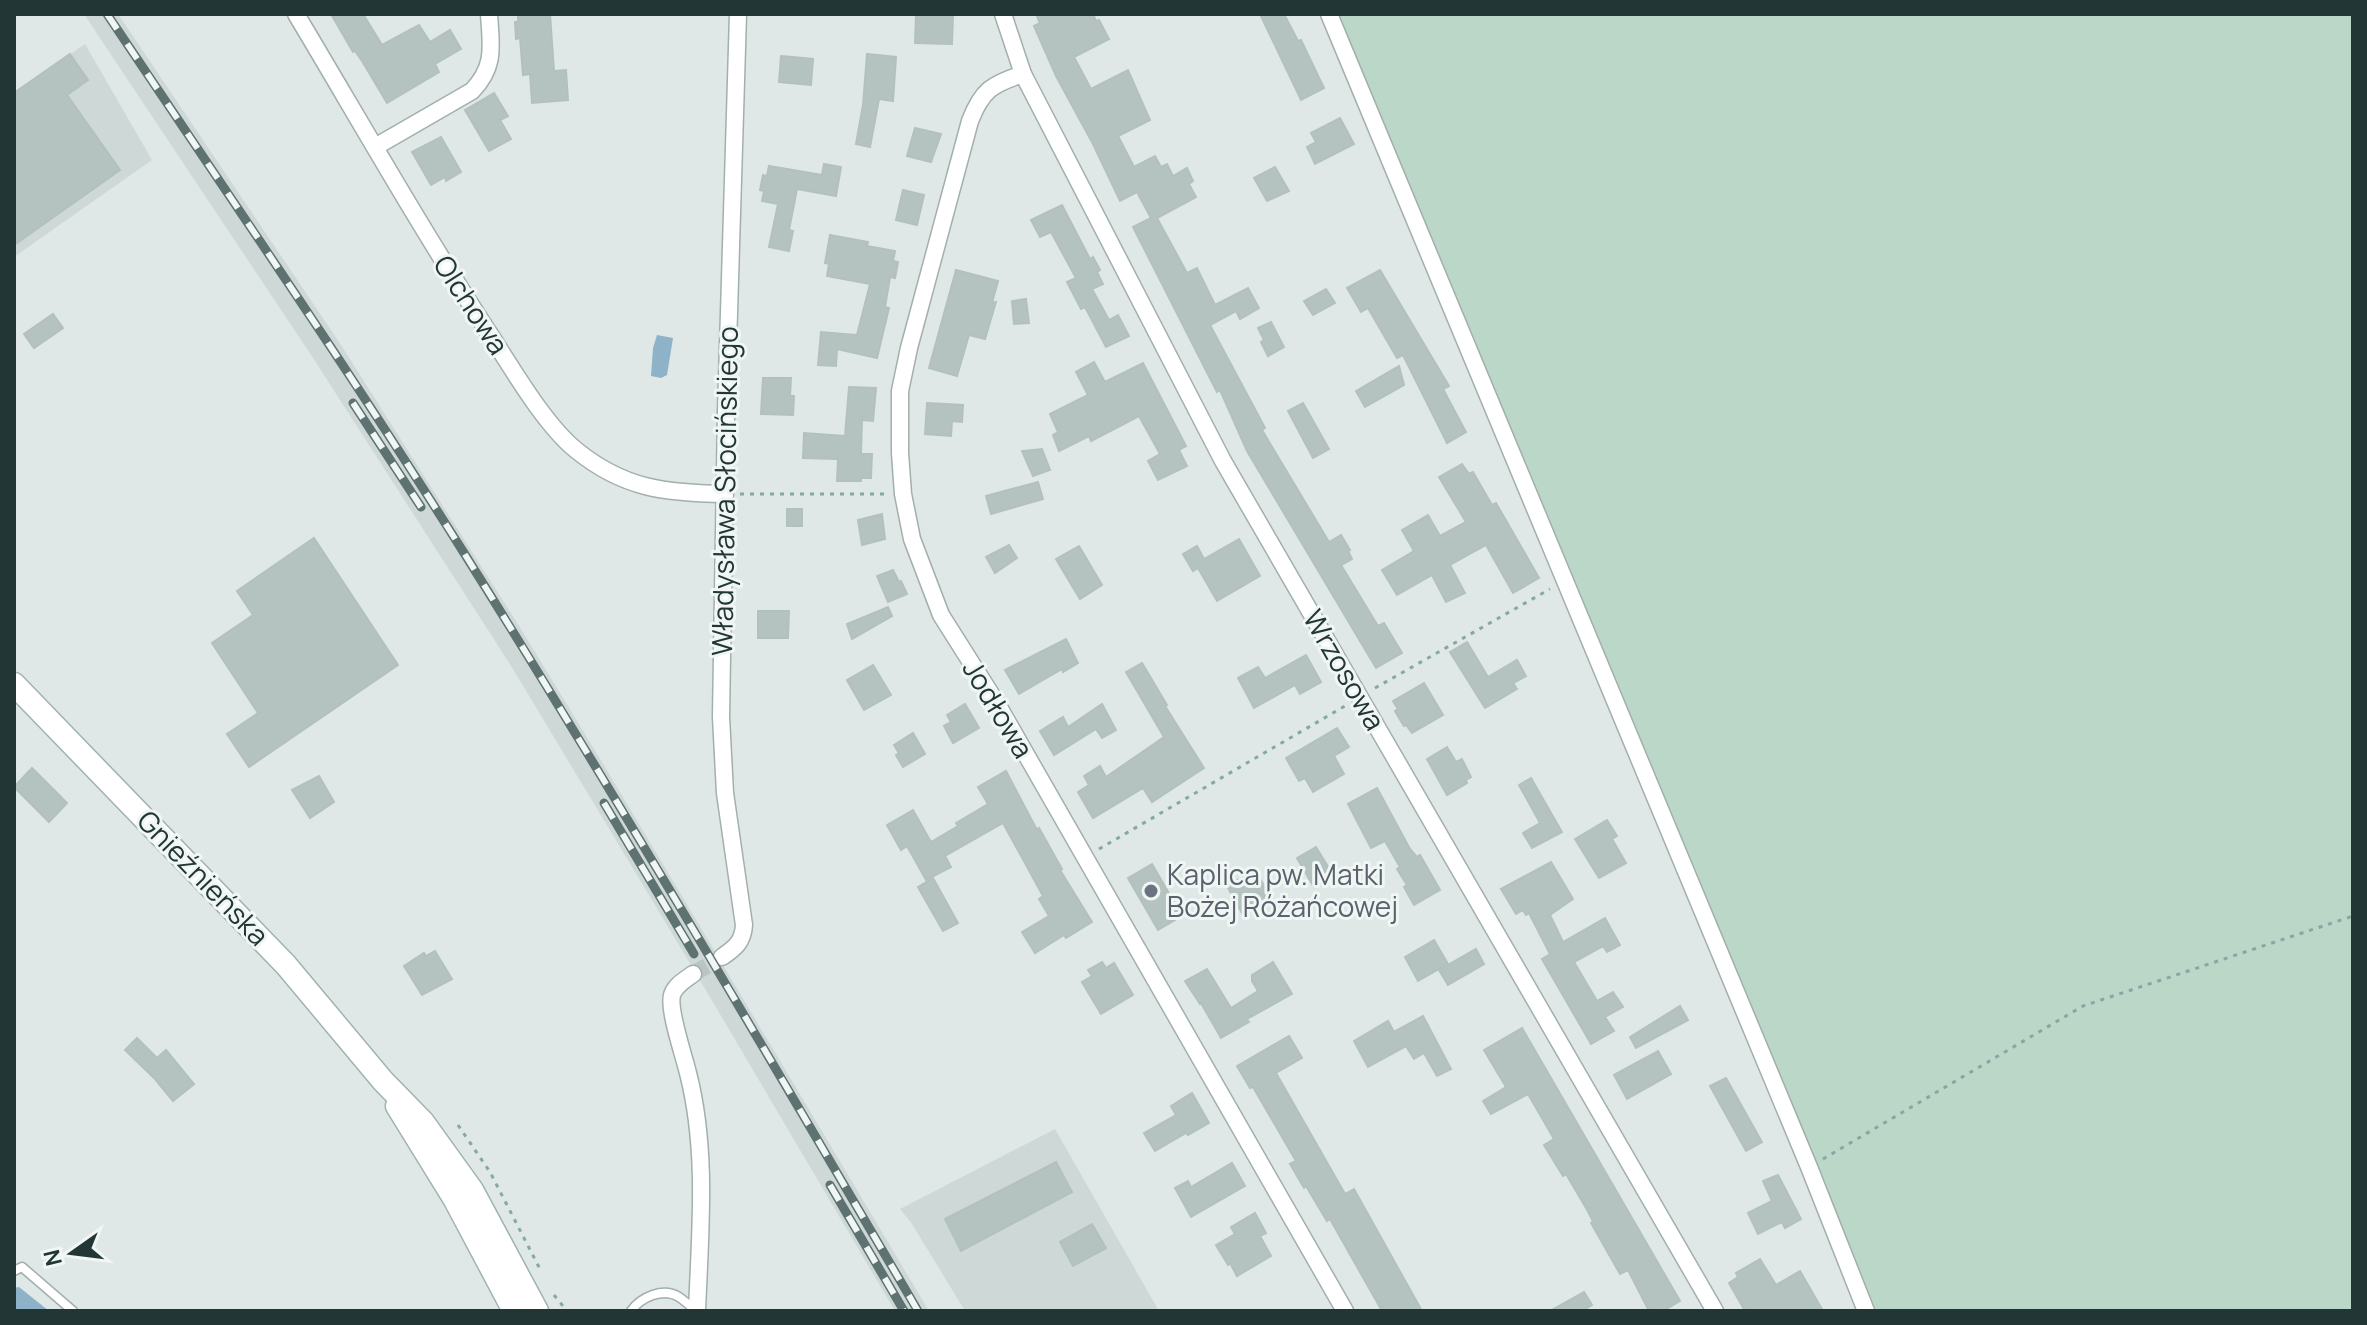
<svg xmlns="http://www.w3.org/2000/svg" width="2367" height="1325" font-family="Manrope,sans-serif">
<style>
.built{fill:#ced8d6}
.green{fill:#bbd7c8}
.water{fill:#8eb2c7}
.building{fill:#b5c3c0;stroke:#b3c1be;stroke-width:2}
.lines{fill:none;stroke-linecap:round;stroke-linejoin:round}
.minor-tunnel{stroke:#b9c4c3;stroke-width:16;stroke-dasharray:16 8;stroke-linecap:butt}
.service-casing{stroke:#a3afad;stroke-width:11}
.minor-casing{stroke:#a3afad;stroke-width:19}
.secondary-casing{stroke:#a0b3b0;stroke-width:25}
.path{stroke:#84a8a4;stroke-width:3;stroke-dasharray:4 6;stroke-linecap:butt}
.service{stroke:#fff;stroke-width:8}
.minor{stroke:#fff;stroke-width:16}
.secondary{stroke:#fff;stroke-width:22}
.rail-casing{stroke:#5d7271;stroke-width:9}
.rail{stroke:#eff6f4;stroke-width:6;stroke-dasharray:18;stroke-linecap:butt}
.worship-dot{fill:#6b7280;stroke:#eff6f4;stroke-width:3}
.labels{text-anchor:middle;stroke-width:6;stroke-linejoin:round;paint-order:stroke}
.street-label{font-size:28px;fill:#223635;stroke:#eff6f4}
.worship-label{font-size:28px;fill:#5b616d;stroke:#eff6f4;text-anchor:start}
</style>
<rect width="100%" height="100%" fill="#dfe8e6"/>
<g class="built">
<path d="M84,14H118L339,342L521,629L608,772L929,1311H895L691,965L513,669L313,358Z"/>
<path d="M85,44L152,160L14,257V93Z"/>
<path d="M1055,1129L1159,1311H965L912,1224L900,1209Z"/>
</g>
<path class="green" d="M1330,14H2353V1311H1859Z"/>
<g class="water">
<path d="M657,335L673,338L667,375L661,378L651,376L653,348Z"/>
<path d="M19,1287L49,1311H14V1288Z"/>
</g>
<g class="building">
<path d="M331,14H363L382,45L419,25L430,42L450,30L461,49L435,64L439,72L387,103L362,61L355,51L353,52Z"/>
<path d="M518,14H550L554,71L566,70L568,100L532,103L530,74L523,75L520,38L516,39L515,22H518Z"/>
<path d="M916,14L953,15L952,44L915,43Z"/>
<path d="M1036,14H1093L1096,21L1099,20L1109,39L1074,57L1091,89L1128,70L1150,120L1118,136L1134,167L1155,156L1161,167L1167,164L1173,176L1187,168L1193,181L1189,184L1196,197L1157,218L1187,273L1197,268L1215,305L1248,288L1259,308L1240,319L1236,311L1210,325L1265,428L1262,430L1329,542L1341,535L1350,550L1348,551L1352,559L1341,565L1378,626L1384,623L1402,653L1376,668L1247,451L1220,390L1217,392L1133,227L1151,218L1137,192L1120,201L1093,144L1056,76L1034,26L1040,23Z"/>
<path d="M1260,14H1284L1298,41L1301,40L1324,88L1301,100Z"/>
<path d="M70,54L88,80L67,95L120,170L14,245V93Z"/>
<path d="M867,54L896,57L893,101L879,99L870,147L856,144L863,105Z"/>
<path d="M781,56L813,59L811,85L779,82Z"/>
<path d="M494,93L508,116L500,120L511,139L489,151L465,110Z"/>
<path d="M1340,118L1354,144L1315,164L1307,147L1316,142L1311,133Z"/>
<path d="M915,128L941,134L931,162L907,156Z"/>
<path d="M441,137L461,172L446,181L445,177L431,185L412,152Z"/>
<path d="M824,164L841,167L836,196L797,189L789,230L793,231L789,251L769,247L778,204L762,201L764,191L760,190L763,175L767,176L769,166L822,175Z"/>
<path d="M1275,167L1289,191L1267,201L1254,178Z"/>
<path d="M903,190L924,195L917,225L896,220Z"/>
<path d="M1062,205L1090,259L1093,257L1100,270L1097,272L1103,284L1092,289L1109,320L1118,315L1129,336L1106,347L1085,307L1081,309L1067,282L1076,278L1051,232L1040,237L1031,220Z"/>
<path d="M830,235L868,242L867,246L895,251L893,261L898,262L895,278L890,277L885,307L889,308L877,358L837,349L836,366L818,365L821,332L857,335L870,284L827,276L829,264L825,263Z"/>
<path d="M956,270L998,281L992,303L996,302L985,339L969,335L957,376L929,368Z"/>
<path d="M1380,270L1449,386L1443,389L1466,432L1447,443L1403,355L1397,358L1368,308L1361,312L1347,288Z"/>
<path d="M1326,289L1335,303L1313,315L1304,301Z"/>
<path d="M1026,299L1029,323L1014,324L1012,301Z"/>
<path d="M53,314L63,328L34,348L24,334Z"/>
<path d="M1271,322L1284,347L1268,356L1261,342L1264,340L1258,328Z"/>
<path d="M1094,362L1105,382L1143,363L1186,446L1179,450L1187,466L1158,480L1148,461L1160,454L1139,416L1091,441L1089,436L1059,451L1053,435L1058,432L1050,414L1088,395L1076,372Z"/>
<path d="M1399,366L1404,385L1365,407L1356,391Z"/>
<path d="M763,378H791L790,396H794L793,415L761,414Z"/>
<path d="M849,387L876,388L873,421L862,420L861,454H872L871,478H861V481H837L838,459L803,458L804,433L845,436Z"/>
<path d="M927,403L963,405L962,422L952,421L951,436L925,434Z"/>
<path d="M1303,403L1329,449L1313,458L1288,411Z"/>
<path d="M1042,449L1050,470L1033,476L1022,451Z"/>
<path d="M1462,464L1469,474L1473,472L1492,505L1496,503L1539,578L1513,593L1486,545L1450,565L1465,593L1446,602L1432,575L1397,595L1382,570L1414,551L1402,530L1428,515L1440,536L1466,522L1439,477Z"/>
<path d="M1038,482L1043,499L991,514L986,496Z"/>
<rect x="787" y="509" width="15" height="17"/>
<path d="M882,514L885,539L862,545L858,520Z"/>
<path d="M314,538L398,665L249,767L227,734L258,713L212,643L253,615L237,591Z"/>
<path d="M1239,539L1260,576L1217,601L1198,568L1193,571L1183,554L1197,546L1204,559Z"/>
<path d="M1009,545L1017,558L995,573L986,557Z"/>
<path d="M1079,546L1102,585L1080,599L1056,559Z"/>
<path d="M893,570L899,582L901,581L907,594L888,602L877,576Z"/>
<path d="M888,607L892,616L852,639L847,624Z"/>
<path d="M758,611H789L788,638H758Z"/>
<path d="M1066,639L1078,663L1063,672L1062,669L1019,694L1005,670Z"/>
<path d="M1467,642L1488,677L1517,660L1526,676L1513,683L1517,689L1485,708L1450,652Z"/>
<path d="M1306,655L1321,682L1300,694L1295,685L1254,708L1238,678L1258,667L1265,678Z"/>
<path d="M1142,663L1167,705L1165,706L1204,768L1152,802L1143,788L1093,818L1078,792L1089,785L1084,776L1100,766L1106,777L1164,737L1126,672Z"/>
<path d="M873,665L891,695L864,710L847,680Z"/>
<path d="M1424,683L1443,715L1412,733L1406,725L1404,726L1399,718L1395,711L1398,709L1393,701Z"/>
<path d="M965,704L979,728L953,743L944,726L951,722L947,715Z"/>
<path d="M1102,704L1116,730L1102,738L1096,729L1054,755L1040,731L1063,717L1068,727Z"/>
<path d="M1337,728L1349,747L1334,756L1344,774L1313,792L1305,778L1299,781L1286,758Z"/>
<path d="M913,733L925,754L903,767L896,755L899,753L894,745Z"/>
<path d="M1447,747L1456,762L1462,759L1471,777L1466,780L1467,783L1447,795L1427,759Z"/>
<path d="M32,768L67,803L49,822L14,787Z"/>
<path d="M1006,771L1037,830L1039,828L1062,869L1060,870L1092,922L1066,938L1064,935L1035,953L1022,932L1049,916L1039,899L1043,896L1003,823L945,856L951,867L926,880L907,846L901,850L887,825L913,810L931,842L958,826L956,823L988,804L978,787Z"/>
<path d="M319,776L334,802L310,818L292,790Z"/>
<path d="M1531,778L1562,832L1532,848L1523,833L1540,823L1519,785Z"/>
<path d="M1377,788L1410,849L1417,857L1420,855L1440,890L1414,905L1404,887L1407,885L1397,869L1400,867L1385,841L1371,848L1348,804Z"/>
<path d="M1607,820L1617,836L1612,839L1626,863L1599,878L1575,839Z"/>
<path d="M1316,847L1333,875L1314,887L1297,858Z"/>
<path d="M1551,862L1573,899L1550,915L1563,942L1605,918L1620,945L1607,952L1603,946L1574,962L1597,1001L1613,992L1623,1007L1605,1017L1614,1031L1591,1044L1542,959L1550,954L1529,913L1526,915L1523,910L1516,914L1501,889Z"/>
<path d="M1152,864L1182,916L1158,930L1128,878Z"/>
<path d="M1255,870L1271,898L1243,915L1227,886Z"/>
<path d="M933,878L958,923L943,931L918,887Z"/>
<path d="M1434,940L1448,964L1418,981L1405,957Z"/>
<path d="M1476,949L1484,964L1448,985L1439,970Z"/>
<path d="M435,951L452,979L422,995L404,966L424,953L426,956Z"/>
<path d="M1102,962L1106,968L1114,963L1133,995L1101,1014L1082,982L1092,976L1088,970Z"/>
<path d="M1273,962L1292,994L1247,1019L1249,1022L1221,1038L1201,1003L1200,1004L1185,981L1207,969L1231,1008L1258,991L1252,981V975Z"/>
<path d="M1680,1006L1688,1020L1636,1048L1630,1037Z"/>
<path d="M1423,1016L1451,1069L1437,1076L1424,1053L1414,1059L1406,1046L1368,1067L1354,1041L1388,1021L1394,1032Z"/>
<path d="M1522,1028L1680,1301L1663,1311H1649L1628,1270L1620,1274L1591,1223L1593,1221L1586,1208L1566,1174L1563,1176L1544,1145L1554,1139L1528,1094L1491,1114L1483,1101L1506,1087L1484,1050Z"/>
<path d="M1289,1036L1302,1058L1276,1073L1345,1194L1354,1189L1422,1311H1382L1330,1219L1327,1221L1306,1186L1304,1188L1290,1164L1296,1161L1253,1087L1250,1088L1237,1066Z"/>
<path d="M137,1038L157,1058L166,1050L194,1084L173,1101L155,1079L125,1050Z"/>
<path d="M1658,1051L1671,1074L1627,1099L1614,1075Z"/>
<path d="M1726,1078L1762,1142L1746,1151L1710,1086Z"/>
<path d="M1192,1093L1209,1123L1188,1135L1186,1133L1155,1151L1144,1133L1176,1115L1171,1106Z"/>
<path d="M1056,1162L1072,1192L961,1251L945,1219Z"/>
<path d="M1232,1163L1245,1186L1191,1217L1175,1188L1188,1181L1191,1187Z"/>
<path d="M1778,1175L1801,1219L1785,1228L1782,1222L1758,1234L1748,1213L1772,1201L1763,1181Z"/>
<path d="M1255,1213L1266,1233L1260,1236L1271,1256L1237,1276L1230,1263L1228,1265L1216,1245L1235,1234L1231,1227Z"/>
<path d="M1092,1224L1106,1248L1073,1266L1060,1242Z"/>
<path d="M1760,1259L1776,1285L1800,1271L1823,1311H1745L1729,1283L1738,1277L1736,1273Z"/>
<path d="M1584,1292L1592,1305L1582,1311H1550Z"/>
</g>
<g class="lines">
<path class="minor-tunnel" d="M693,974L722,957"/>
<defs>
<g id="service">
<path d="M14,1271L22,1267L73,1311"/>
<path d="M631,1311C641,1297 663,1287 679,1297C685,1301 690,1306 695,1310"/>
</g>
<g id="minor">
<path d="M296,14C360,121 421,229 489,333C512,368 544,424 576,450C624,489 665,493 725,494"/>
<path d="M1003,14L1023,74L1223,461L1715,1311"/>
<path d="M1329,14L1809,1167L1866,1311"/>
<path d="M1023,74C992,84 982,90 970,121L909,348L900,391V453L903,494L912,539L941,615L996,702L1345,1311"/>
<path d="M375,147L472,91C496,66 491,46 489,14"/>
<path d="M722,957C735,948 743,942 744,925L725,793L721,717L726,412L738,14"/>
<path d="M693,974C685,980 675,985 672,995C668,1010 684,1056 688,1073C708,1151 700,1232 697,1311"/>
</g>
<g id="secondary">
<path d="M14,684L286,965L383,1081L423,1122L472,1190L537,1311"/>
<path d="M397,1106L455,1200L514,1311"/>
</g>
</defs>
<use href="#service" class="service-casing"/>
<use href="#minor" class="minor-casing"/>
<use href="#secondary" class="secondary-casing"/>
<g class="path">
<path d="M740,494H885"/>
<path d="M1375,688L1550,589"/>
<path d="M1099,849L1345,706"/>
<path d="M458,1125L490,1172L541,1271"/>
<path d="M1823,1159L2083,1006L2353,916"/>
<path d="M554,1295L567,1311"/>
</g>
<use href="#service" class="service"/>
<use href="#minor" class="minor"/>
<use href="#secondary" class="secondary"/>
<defs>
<g id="rail">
<path d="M107,14C227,193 349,370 464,553C620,802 769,1057 918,1311"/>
<path d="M353,403L421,507"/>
<path d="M604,803L694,954"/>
<path d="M830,1185L904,1311"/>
</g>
</defs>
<use href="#rail" class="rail-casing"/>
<use href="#rail" class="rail"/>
</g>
<circle class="worship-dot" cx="1151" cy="891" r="8"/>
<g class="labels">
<g class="street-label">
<text transform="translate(471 305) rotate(57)" y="10">Olchowa</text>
<text transform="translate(725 491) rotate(-89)" y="10">Władysława Słocińskiego</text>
<text transform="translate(1344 670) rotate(60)" y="10">Wrzosowa</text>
<text transform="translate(998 709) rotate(59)" y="10">Jodłowa</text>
<text transform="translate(203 878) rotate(46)" y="10">Gnieźnieńska</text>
</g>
<g class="worship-label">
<text x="1167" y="885">Kaplica pw. Matki<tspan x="1167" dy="32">Bożej Różańcowej</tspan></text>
</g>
</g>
<rect width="2367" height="1325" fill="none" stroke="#223635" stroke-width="32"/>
<g transform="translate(72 1253) rotate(256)" stroke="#eff6f4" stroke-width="6" paint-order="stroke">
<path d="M0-6L14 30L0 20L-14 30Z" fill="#223635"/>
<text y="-12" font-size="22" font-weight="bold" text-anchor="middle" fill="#223635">N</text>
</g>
</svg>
